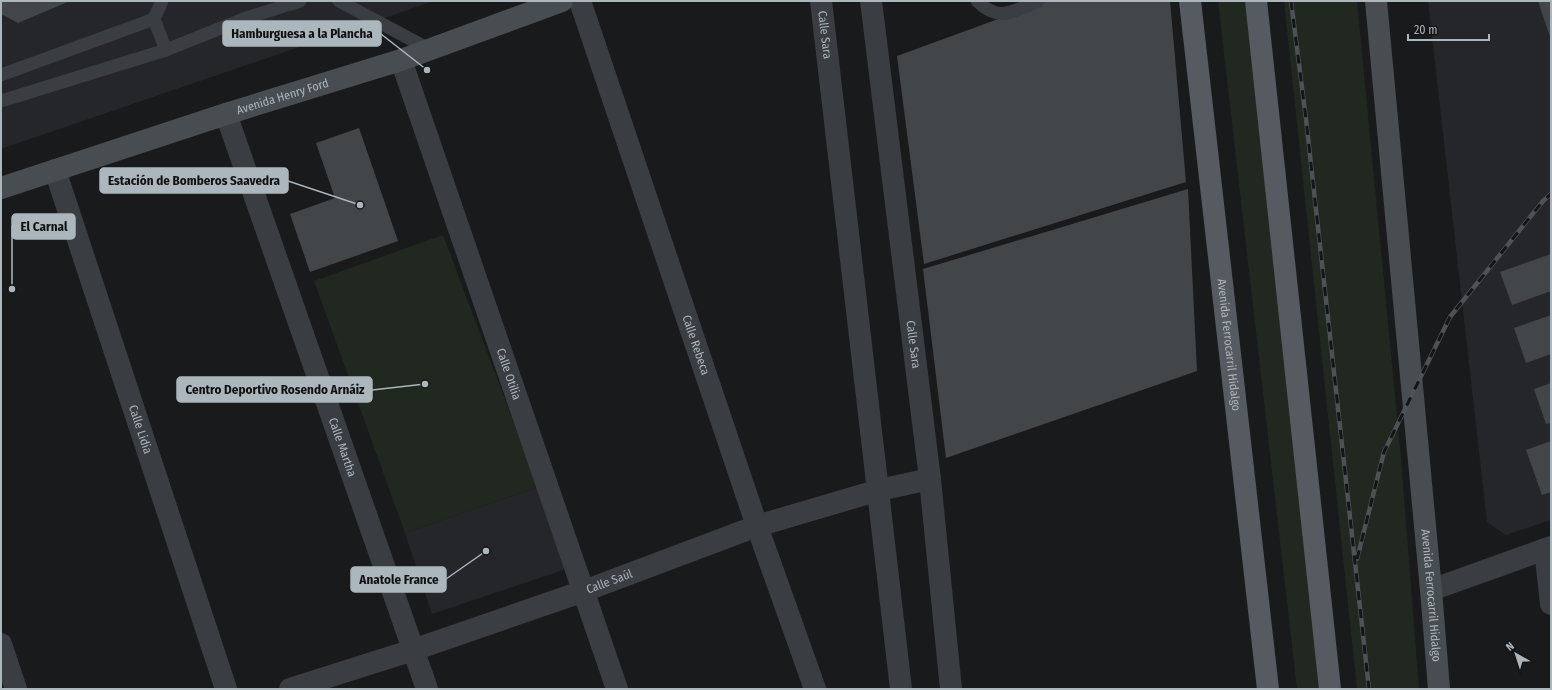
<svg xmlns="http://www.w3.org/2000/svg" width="1552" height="690" font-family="'Fira Sans Condensed',sans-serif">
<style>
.built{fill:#252629}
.green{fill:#20281f}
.building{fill:#434649}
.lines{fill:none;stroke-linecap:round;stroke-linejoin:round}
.lane{stroke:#3a3e42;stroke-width:13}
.street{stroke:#3a3e42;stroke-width:22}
.secondary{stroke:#484d52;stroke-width:22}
.primary{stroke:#565b61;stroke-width:22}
.rail-casing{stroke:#4d5257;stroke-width:4.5}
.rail{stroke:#141517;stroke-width:3;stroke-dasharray:9;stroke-linecap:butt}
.labels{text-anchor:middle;stroke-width:3;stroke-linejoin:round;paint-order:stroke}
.street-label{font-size:12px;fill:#abb6bd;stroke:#141517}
.leader{fill:none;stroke:#abb6bd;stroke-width:1.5}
.callout-dot{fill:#abb6bd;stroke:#141517;stroke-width:1.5}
.callout{fill:#abb6bd;stroke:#abb6bd;stroke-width:1.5}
.callout-label{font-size:13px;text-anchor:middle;font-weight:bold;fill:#111}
</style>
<rect width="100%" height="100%" fill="#191a1c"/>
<g class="built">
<path d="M1,1H434L1,149Z"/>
<path d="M1428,1H1551V520L1506,535L1487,522Z"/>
<path d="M538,487L566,569L432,614L405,533Z"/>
</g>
<g class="green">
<path d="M1218,1H1245L1321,689H1297Z"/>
<path d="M1284,1H1357L1401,458L1419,689H1357Z"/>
<path d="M443,235L538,487L405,533L314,281Z"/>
</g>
<g class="building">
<path d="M1,1H70L18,23L1,14Z"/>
<path d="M1047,1H1170L1186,182L924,264L897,56Z"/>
<path d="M1538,1H1551V40Z"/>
<path d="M359,128L398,241L310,272L290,214L335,198L316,143Z"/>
<path d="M1188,189L1197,371L946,458L923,269Z"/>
<path d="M1551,254V291L1512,305L1500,272Z"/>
<path d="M1551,315V354L1526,363L1514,328Z"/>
<path d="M1551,383V423L1546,424L1534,389Z"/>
<path d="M1551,441V492L1542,495L1526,450Z"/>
</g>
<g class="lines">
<g class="lane">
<path d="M162,1L154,19L166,50"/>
<path d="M339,1L429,49"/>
<path d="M977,1C999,23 1014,11 1038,1"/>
<path d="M1,75L154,19"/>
<path d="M1,101L166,50L246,18L300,1"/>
</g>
<g class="street">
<path id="s1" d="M580,1L757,526L815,689"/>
<path id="s2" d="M821,1L901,689"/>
<path id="s3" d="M871,1L930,479L951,689"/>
<path id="s4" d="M401,60L617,689"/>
<path id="s5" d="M226,114L427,689"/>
<path id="s6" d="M55,170L226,689"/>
<path d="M1545,549L1551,604"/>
<path d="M1431,590L1551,547"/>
<path d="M1,644L16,689"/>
<path id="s7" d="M290,689L413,650L584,591L757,526L879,490L930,479"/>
</g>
<g class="secondary">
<path id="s8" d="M1376,1L1431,590L1439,689"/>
<path id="s9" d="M1,188L226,114L401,60L562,1"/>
</g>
<g class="primary">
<path id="s10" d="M1190,1L1268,689"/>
<path d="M1256,1L1330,689"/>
</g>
<defs>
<g id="rail">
<path d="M1291,1L1306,119L1369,689"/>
<path d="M1357,559L1384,452L1450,317L1543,201L1551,194"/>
</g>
</defs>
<use href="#rail" class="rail-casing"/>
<use href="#rail" class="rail"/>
</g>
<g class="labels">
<g class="street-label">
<text dy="4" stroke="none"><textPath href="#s2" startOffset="34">Calle Sara</textPath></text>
<text dy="4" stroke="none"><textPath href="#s9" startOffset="296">Avenida Henry Ford</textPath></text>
<text dy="4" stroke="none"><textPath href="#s1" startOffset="363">Calle Rebeca</textPath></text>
<text dy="4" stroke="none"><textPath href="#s3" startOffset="346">Calle Sara</textPath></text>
<text dy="4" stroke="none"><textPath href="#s10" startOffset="346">Avenida Ferrocarril Hidalgo</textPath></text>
<text dy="4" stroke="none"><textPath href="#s4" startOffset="332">Calle Otilia</textPath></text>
<text dy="4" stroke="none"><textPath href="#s6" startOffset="273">Calle Lidia</textPath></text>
<text dy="4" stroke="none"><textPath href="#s5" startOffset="353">Calle Martha</textPath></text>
<text dy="4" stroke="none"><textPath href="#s7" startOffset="337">Calle Saúl</textPath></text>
<text dy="4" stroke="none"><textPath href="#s8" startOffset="597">Avenida Ferrocarril Hidalgo</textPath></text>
</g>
</g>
<path class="leader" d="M427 70L381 34M360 205L288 181M12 289L12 226M425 384L372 390M486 551L446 579"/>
<g class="callout-dot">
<circle cx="427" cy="70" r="4"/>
<circle cx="360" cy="205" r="4"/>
<circle cx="12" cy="289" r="4"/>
<circle cx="425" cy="384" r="4"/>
<circle cx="486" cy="551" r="4"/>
</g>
<g class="callout">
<rect x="223" y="21" width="158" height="25" rx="4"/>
<rect x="100" y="168" width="188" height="25" rx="4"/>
<rect x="12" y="214" width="63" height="25" rx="4"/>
<rect x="177" y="377" width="195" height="25" rx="4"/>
<rect x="351" y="567" width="95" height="25" rx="4"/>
</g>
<g class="callout-label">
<text x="302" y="38">Hamburguesa a la Plancha</text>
<text x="194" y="185">Estación de Bomberos Saavedra</text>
<text x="44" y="231">El Carnal</text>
<text x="275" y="394">Centro Deportivo Rosendo Arnáiz</text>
<text x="399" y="584">Anatole France</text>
</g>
<rect width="1552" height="690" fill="none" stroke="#abb6bd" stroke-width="4"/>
<g transform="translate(1516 654) rotate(321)" stroke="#141517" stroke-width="3" paint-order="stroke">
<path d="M0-3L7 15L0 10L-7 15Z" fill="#abb6bd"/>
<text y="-6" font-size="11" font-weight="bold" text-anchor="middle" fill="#abb6bd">N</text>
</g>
<path d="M1408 34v6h81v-6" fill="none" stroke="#abb6bd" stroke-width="2"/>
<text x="1414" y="34" font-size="12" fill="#abb6bd" stroke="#141517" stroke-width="3" paint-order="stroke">20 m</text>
</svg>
